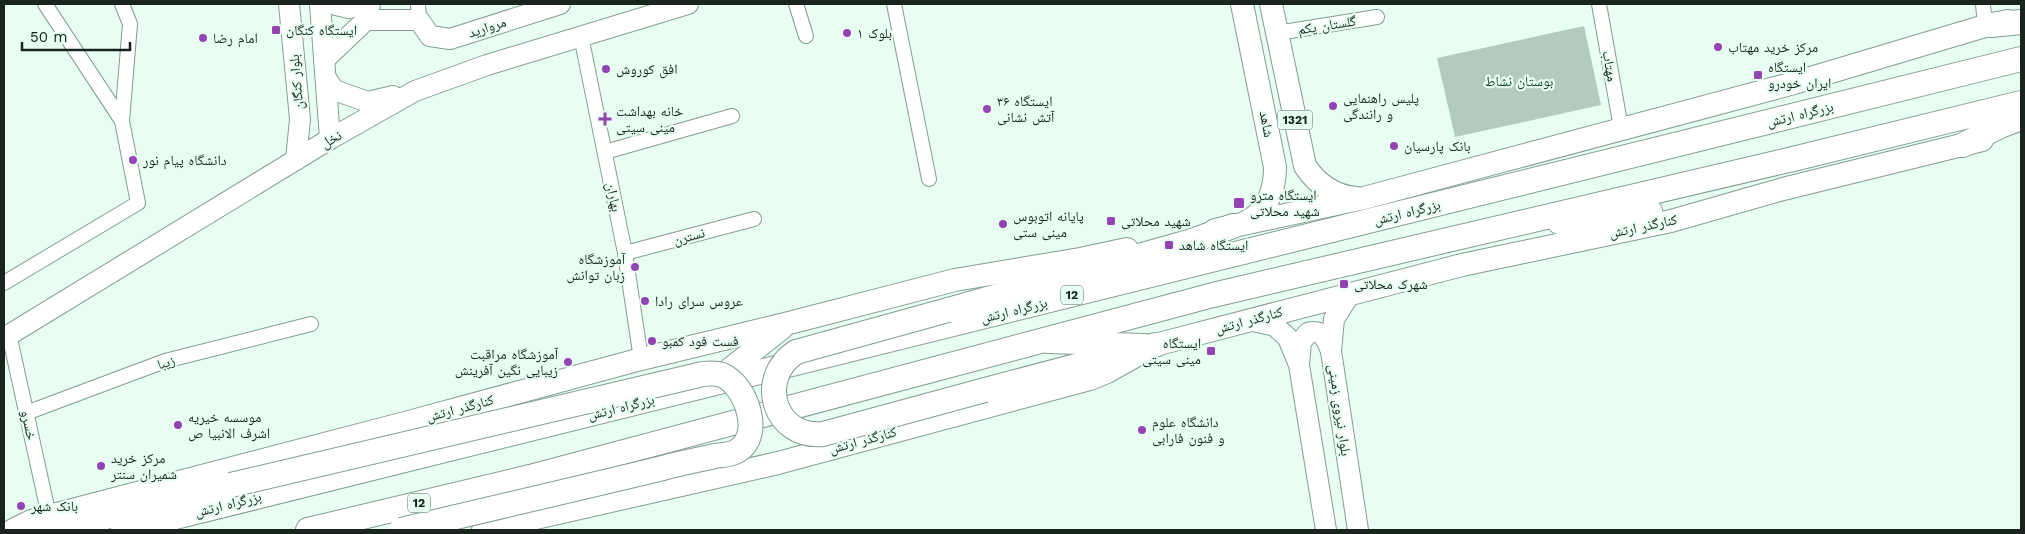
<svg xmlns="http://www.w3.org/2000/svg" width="2025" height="534" font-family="'Work Sans','Noto Naskh Arabic',sans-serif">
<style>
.green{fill:#b1cbbd}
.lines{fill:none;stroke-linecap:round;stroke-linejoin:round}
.minor-casing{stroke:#849d90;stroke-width:16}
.secondary-casing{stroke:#849d90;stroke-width:22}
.primary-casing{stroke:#849d90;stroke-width:24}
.trunk-casing{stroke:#849d90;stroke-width:26}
.minor{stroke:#fff;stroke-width:14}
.secondary{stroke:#fff;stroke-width:20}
.primary{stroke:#fff;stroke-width:22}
.trunk{stroke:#fff;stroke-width:24}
.trunk-bridge-casing{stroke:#849d90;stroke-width:26;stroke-linecap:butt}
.trunk-bridge{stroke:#fff;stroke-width:24}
.poi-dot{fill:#9443b2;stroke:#e8fef2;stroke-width:2}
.labels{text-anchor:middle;stroke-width:4.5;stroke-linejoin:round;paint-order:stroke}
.shield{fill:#e8fef2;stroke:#58655e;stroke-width:1}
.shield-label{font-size:12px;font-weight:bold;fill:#1a241f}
.street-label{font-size:14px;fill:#1a241f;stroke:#e8fef2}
.poi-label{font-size:14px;fill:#1a241f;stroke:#e8fef2;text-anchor:start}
.park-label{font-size:14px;fill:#0b3e2a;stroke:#e8fef2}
</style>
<rect width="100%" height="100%" fill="#e8fef2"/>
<path class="green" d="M1584,26L1601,105L1455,137L1437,58Z"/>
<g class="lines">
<defs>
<g id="minor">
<path d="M45,4L122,121"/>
<path d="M418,4L419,20"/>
<path d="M796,4L806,36"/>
<path d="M894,4L929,179"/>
<path d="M1599,4L1621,128"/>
<path d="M1983,4L1985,26"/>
<path d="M1277,33L1377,17"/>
<path d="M581,36L625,253L641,359"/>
<path d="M605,152L732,116"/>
<path d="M625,253L754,219"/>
<path d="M4,283L138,203L122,121L130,24L122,4"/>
<path d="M9,334L49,516"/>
<path d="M26,413L165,361L311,324"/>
</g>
<g id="secondary">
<path d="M289,4L300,119L296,160"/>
<path d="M320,4L330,139"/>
<path d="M332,4L349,8L360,4"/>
<path d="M366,20H419L430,36L450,39L560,4"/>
<path d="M324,60L366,20L370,4"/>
<path d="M326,78L334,90L368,102L393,96"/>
<path d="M1350,294L1334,319L1331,351L1358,530"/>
<path d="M1249,320L1275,326L1288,338L1299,365L1326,530"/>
<path d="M4,338L330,139L415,91L487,65L688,4"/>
<path d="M1299,364L1301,342L1308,333C1323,329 1326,339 1331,351"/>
</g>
<g id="primary">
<path d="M1242,4L1275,167C1275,190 1267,212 1246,222"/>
<path d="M1271,4L1305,166C1317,184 1333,196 1356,198"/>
<path d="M1559,223L1651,211"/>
<path d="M1215,230L1364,198L1794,83L1985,26L2008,21"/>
<path d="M1048,342L1144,345"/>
<path d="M711,384L782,328"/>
<path d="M13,530L31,521L49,516L405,423L641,359L789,323L955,280L1080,259L1127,249"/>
<path d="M483,530L778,463L1090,379L1107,372L1155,345L1462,265L1671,221L1783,189L1982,140"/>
</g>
<g id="trunk">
<path d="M1991,25L2021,22"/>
<path d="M1963,145L2000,126L2021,118"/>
<path d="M948,310L1192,241L1233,226"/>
<path d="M985,390L1155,345"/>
<path d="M55,530L231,485"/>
<path d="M123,530L2021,59"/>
<path d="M308,530L530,477L1213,295L1793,159L2021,103"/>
</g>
</defs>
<use href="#minor" class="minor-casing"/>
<use href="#secondary" class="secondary-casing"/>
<use href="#primary" class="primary-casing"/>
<use href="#trunk" class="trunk-casing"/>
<use href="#minor" class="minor"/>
<use href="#secondary" class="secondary"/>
<use href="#primary" class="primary"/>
<use href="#trunk" class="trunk"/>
<defs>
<g id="trunk-bridge">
<path d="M948,310L796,352C756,378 774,439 823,434L985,390"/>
<path d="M231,485L703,374C710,373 716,373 722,375C746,385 764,436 737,451C731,455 722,455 715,456C698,460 681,463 663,468C576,489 489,509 401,530"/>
</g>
</defs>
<use href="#trunk-bridge" class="trunk-bridge-casing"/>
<use href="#trunk-bridge" class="trunk-bridge"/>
</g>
<g class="poi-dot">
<rect x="271" y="25" width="10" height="10" rx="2.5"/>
<circle cx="847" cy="33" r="5"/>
<circle cx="203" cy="38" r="5"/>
<circle cx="1718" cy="47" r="5"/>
<circle cx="606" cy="69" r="5"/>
<rect x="1753" y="70" width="10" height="10" rx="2.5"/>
<circle cx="1333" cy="106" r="5"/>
<circle cx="987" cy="109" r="5"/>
<path d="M602.5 111.5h5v5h5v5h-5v5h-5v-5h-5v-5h5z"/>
<circle cx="1394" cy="146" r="5"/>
<circle cx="133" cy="160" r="5"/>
<rect x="1233" y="197" width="12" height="12" rx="2.5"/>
<rect x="1106" y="216" width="10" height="10" rx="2.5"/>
<circle cx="1003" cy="224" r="5"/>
<rect x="1164" y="240" width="10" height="10" rx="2.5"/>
<circle cx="635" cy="267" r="5"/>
<rect x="1339" y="279" width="10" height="10" rx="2.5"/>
<circle cx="645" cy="301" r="5"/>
<circle cx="652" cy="341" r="5"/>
<rect x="1206" y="346" width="10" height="10" rx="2.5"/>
<circle cx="568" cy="362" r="5"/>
<circle cx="178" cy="425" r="5"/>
<circle cx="1142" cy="430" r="5"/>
<circle cx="101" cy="466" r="5"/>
<circle cx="21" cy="506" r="5"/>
</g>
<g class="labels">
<g class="shield">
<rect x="1277.5" y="110.5" width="35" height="19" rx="4"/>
<rect x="1061" y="285.5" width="22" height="19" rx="4"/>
<rect x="408" y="493.5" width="22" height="19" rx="4"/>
</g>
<g class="shield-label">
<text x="1295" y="124">1321</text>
<text x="1072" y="299">12</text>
<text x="419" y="507">12</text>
</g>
<g class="street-label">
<text transform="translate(1327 25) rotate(-9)" y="5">گلستان یکم</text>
<text transform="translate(487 27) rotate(-18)" y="5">مروارید</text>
<text transform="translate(1610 66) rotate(80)" y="5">مهتاب</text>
<text transform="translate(296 82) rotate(-95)" y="5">بلوار کنگان</text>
<text transform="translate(1800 114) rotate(-14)" y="5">بزرگراه ارتش</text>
<text transform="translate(1267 124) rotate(79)" y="5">شاهد</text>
<text transform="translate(331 139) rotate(-30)" y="5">نخل</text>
<text transform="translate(614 197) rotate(78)" y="5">بهاران</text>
<text transform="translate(1407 212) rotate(-14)" y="5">بزرگراه ارتش</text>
<text transform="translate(1643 226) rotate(-12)" y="5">کنارگذر ارتش</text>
<text transform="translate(689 236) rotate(-15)" y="5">نسترن</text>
<text transform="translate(1014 310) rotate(-14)" y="5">بزرگراه ارتش</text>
<text transform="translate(1249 320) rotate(-15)" y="5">کنارگذر ارتش</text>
<text transform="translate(166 362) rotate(-17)" y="5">زیبا</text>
<text transform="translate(621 407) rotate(-14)" y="5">بزرگراه ارتش</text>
<text transform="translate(460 408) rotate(-15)" y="5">کنارگذر ارتش</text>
<text transform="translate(1340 410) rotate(82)" y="5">بلوار نیروی زمینی</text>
<text transform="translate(29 425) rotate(78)" y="5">خسرو</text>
<text transform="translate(863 440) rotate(-15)" y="5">کنارگذر ارتش</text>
<text transform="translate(228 504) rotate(-14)" y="5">بزرگراه ارتش</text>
</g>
<g class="poi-label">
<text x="286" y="35">ایستگاه کنگان</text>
<text x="857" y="38">۱ بلوک</text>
<text x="213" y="43">امام رضا</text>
<text x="1728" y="52">مرکز خرید مهتاب</text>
<text x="1768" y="72">ایستگاه<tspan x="1768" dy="16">ایران خودرو</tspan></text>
<text x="616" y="74">افق کوروش</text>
<text x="1343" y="103">پلیس راهنمایی<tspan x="1343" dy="16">و رانندگی</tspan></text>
<text x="997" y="106">ایستگاه ۳۶<tspan x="997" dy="16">آتش نشانی</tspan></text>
<text x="616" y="116">خانه بهداشت<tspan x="616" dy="16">مینی سیتی</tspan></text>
<text x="1404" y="151">بانک پارسیان</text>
<text x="143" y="165">دانشگاه پیام نور</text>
<text x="1250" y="200">ایستگاه مترو<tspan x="1250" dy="16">شهید محلاتی</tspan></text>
<text x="1013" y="221">پایانه اتوبوس<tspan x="1013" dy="16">مینی ستی</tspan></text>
<text x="1121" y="226">شهید محلاتی</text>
<text x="1179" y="250">ایستگاه شاهد</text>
<text x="625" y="264" text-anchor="end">آموزشگاه<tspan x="625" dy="16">زبان توانش</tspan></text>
<text x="1354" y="289">شهرک محلاتی</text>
<text x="655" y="306">عروس سرای رادا</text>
<text x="662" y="346">فست فود کمبو</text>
<text x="1201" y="348" text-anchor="end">ایستگاه<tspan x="1201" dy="16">مینی سیتی</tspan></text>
<text x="558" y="359" text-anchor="end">آموزشگاه مراقبت<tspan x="558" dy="16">زیبایی نگین آفرینش</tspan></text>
<text x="188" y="422">موسسه خیریه<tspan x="188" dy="16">اشرف الانبیا ص</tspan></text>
<text x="1152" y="427">دانشگاه علوم<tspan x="1152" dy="16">و فنون فارابی</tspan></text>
<text x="111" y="463">مرکز خرید<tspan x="111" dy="16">شمیران سنتر</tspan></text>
<text x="31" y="511">بانک شهر</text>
</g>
<g class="park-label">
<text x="1519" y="86">بوستان نشاط</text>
</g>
</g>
<rect width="2025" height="534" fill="none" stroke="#1a241f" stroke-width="10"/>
<path d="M22 42v8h108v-8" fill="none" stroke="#1a241f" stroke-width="2.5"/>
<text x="30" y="42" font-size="15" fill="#1a241f" stroke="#e8fef2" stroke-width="4" paint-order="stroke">50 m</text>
</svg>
